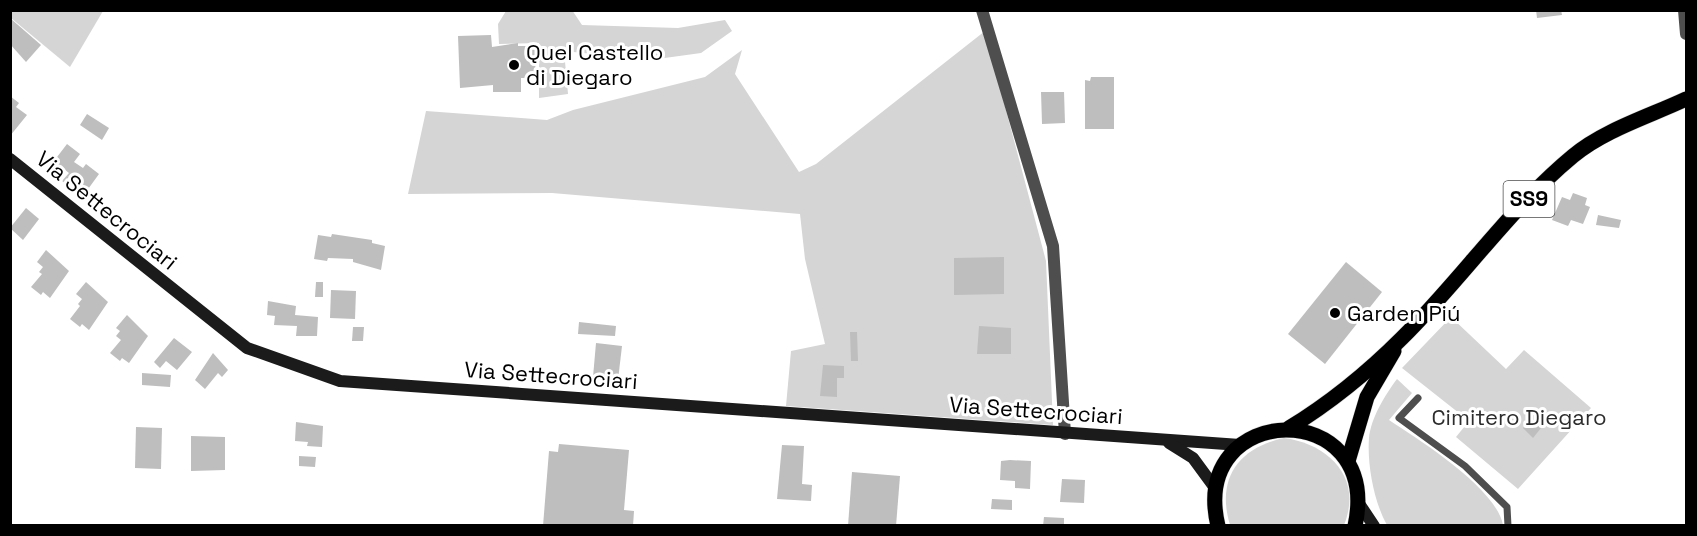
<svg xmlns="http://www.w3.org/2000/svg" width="1697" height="536" font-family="'Space Grotesk',sans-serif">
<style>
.green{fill:#d5d5d5}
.building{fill:#bebebe}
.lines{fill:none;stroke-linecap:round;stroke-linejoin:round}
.primary-casing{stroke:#dbdbdb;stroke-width:16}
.service{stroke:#4e4e4e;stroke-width:7}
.minor{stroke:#4e4e4e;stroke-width:12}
.secondary{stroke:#1b1b1b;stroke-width:12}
.primary{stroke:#000;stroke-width:15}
.poi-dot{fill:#000;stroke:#fff;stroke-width:2}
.labels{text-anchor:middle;stroke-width:6;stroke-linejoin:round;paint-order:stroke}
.shield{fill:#fff;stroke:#4c4c4c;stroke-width:1.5}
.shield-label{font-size:21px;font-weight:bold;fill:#000}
.poi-label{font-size:22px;fill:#000;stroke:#fff;text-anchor:start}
.street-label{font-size:22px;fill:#000;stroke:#fff}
.park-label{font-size:22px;fill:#2c2c2c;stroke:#fff}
</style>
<rect width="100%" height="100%" fill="#fff"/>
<g class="green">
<path d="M11,10H103V11L70,67L11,18Z"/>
<path d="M572,10L582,25L678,28L725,20L732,31L701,53L650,60L564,51L568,94L539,98V43L499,44L498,24L506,11Z"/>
<path d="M985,31L1046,261L1053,425L786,406L791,351L825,344L805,259L800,214L552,193L408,194L426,111L547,120L573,110L705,77L742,50L735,74L799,172L816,164Z"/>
<path d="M1451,317L1506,369L1524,350L1591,408L1518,489L1456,437L1469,421L1402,368Z"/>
<path d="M1397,379L1412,393L1389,420C1421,441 1496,488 1503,525H1387C1374,502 1367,465 1369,438C1371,418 1385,395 1397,379Z"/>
<path d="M1284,438C1329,444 1363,478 1344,525H1230C1216,479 1238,448 1284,438Z"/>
</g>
<g class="building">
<path d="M1536,10H1561L1562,15L1537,18Z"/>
<path d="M10,18L41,45L26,62L10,44Z"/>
<path d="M491,35L492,47L518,43V46H536L535,78H521V92H493V85L460,88L458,36Z"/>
<path d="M1091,77H1114V129H1085V80L1090,81Z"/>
<path d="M1041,92H1064L1065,123L1042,124Z"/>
<path d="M10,96L19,103L16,107L27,115L10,136Z"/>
<path d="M87,114L109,128L102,140L80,125Z"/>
<path d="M67,144L80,154L74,162L83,168L86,164L99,174L83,196L62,181L69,173L54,161Z"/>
<path d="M1573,193L1587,198L1585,205L1590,207L1583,224L1571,220L1568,226L1552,220L1562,197L1570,200Z"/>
<path d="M26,208L39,219L23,240L10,228Z"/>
<path d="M1598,215L1621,220L1619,228L1596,225Z"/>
<path d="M332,234L372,240V243L385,246L381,270L353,262V259L328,258L327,261L314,259L318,235L331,237Z"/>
<path d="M46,250L69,271L50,298L43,292L41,295L31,287L42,274L39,272L43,267L37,262Z"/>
<path d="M1004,257V294L954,295V258Z"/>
<path d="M1346,262L1382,292L1325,364L1288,334Z"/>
<path d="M86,282L108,302L89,330L82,324L80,327L70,319L80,306L78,304L82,299L76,294Z"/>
<path d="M316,282H323V297H315Z"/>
<path d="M331,290L356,291L355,319L330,318Z"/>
<path d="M268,301L296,306L295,315L318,317L317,336H296L297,326L274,325L275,316L267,315Z"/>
<path d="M127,315L148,336L129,363L122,358L120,361L110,353L121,340L116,336L120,331L116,328Z"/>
<path d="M579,322L616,326L615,336L578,334Z"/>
<path d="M979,326L1011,328V354H977Z"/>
<path d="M353,327H364L363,341H352Z"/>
<path d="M850,332H857L858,361H851Z"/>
<path d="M174,338L192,352L177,370L166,361L160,368L154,362Z"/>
<path d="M596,343L622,346L618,380L593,377Z"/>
<path d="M213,353L228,370L222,377L218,373L205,389L195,380Z"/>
<path d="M823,365L844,366V378H837V397L820,396Z"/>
<path d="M142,373L171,375L170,387L142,385Z"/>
<path d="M1531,419L1541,428L1533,438L1523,428Z"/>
<path d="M296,422L323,426L322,447L307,446L308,442L295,441Z"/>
<path d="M136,427L162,428L161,469L135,468Z"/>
<path d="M191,436L225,437V470L191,471Z"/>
<path d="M559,444L629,450L624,510L634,511L633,526H543L549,451L558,452Z"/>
<path d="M782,445L804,446L802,484L812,485L811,501L777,499Z"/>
<path d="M299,456L316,457L315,467L299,466Z"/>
<path d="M1010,460L1031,461L1030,489L1015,488V481L1000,480L1001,461Z"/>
<path d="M852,472L900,476L896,526H848Z"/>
<path d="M1062,479L1085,480L1084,503L1060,502Z"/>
<path d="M992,499L1012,500V510L991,509Z"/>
<path d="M1044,517L1064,518V526H1043Z"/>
</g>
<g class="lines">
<defs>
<g id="primary">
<path d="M1289,428C1330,403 1368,372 1402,338C1461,280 1509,209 1573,156C1604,130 1650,116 1686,99"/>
<path d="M1348,461L1367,397L1394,351"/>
<path d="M1218,526C1188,400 1383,396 1355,526"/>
</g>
</defs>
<use href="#primary" class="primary-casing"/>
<path class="service" d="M1418,398L1399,418L1465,466L1507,507L1508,526"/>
<g class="minor">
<path d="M982,10L1053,246L1065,434"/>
<path d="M1684,10L1686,34"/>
</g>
<g class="secondary">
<path d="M10,159L247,348L340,381L1240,445"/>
<path d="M1169,443L1193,458L1215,488"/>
<path d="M1360,505L1374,526"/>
</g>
<use href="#primary" class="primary"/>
</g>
<g class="poi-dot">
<circle cx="514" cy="65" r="6"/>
<circle cx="1335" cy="313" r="6"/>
</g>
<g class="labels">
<rect class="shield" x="1503.5" y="181" width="51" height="36" rx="4.5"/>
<g class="shield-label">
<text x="1529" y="206">SS9</text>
</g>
<g class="poi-label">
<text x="526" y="60">Quel Castello<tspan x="526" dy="25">di Diegaro</tspan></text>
<text x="1347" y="321">Garden Piú</text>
</g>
<g class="street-label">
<text transform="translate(107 210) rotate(39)" y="8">Via Settecrociari</text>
<text transform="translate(551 375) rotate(4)" y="8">Via Settecrociari</text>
<text transform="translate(1036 410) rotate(4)" y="8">Via Settecrociari</text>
</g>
<g class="park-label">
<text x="1519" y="425">Cimitero Diegaro</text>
</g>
</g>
<rect width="1697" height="536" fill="none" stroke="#000000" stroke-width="24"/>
</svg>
